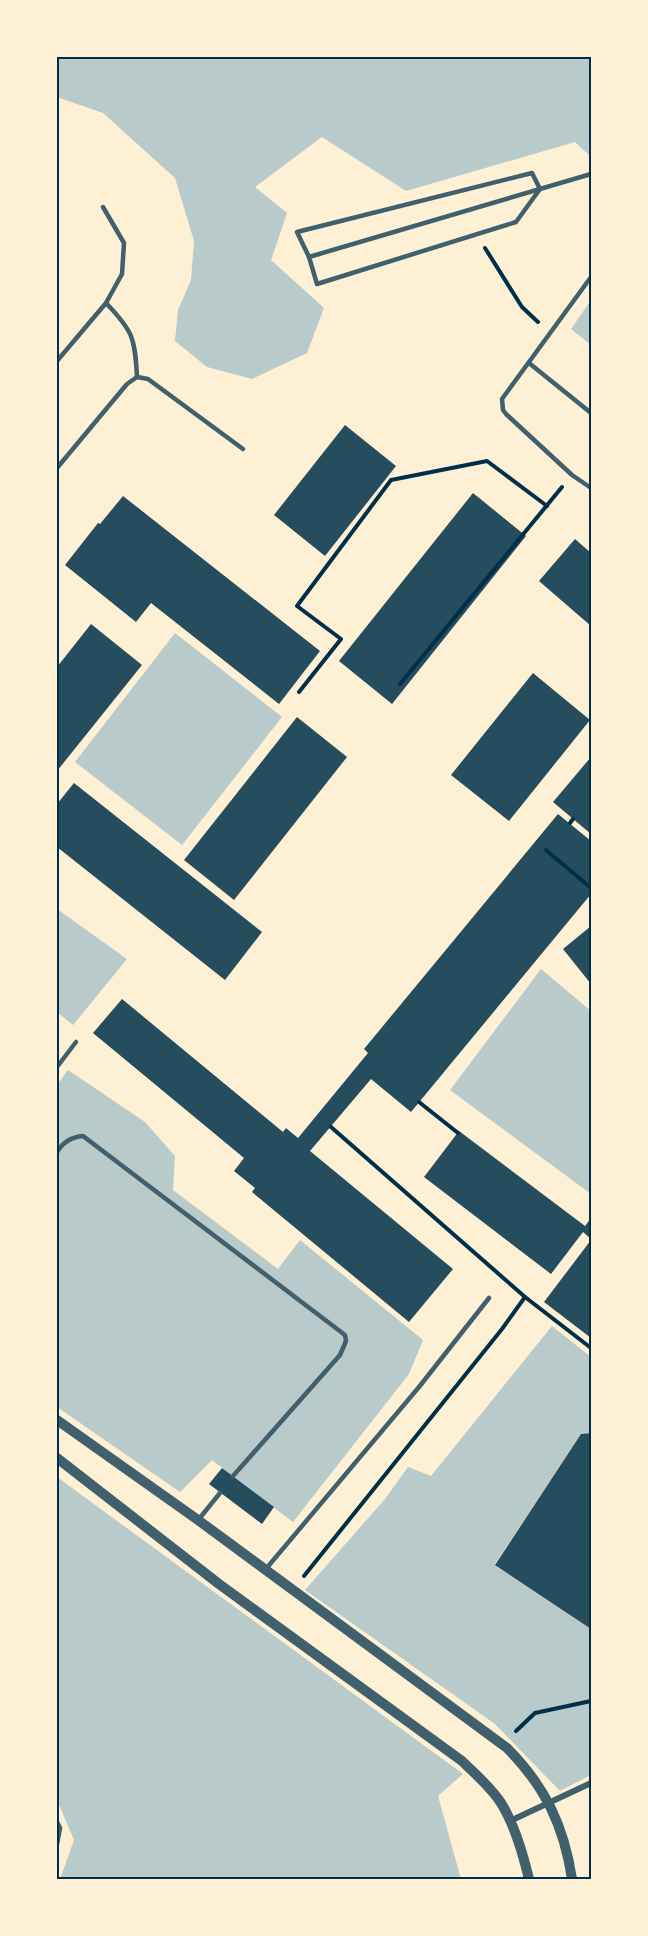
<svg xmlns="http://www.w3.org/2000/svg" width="648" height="1936" font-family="Commissioner,sans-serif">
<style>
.green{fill:#b9caca}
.building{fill:#264d5e}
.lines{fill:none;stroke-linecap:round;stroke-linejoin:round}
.path{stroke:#003049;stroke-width:4}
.service{stroke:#3f606c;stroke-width:4.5}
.minor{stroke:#3f606c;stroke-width:6}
.tertiary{stroke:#3f606c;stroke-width:10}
.neatline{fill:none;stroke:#003049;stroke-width:2}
</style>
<rect width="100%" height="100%" fill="#fdf0d5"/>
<g class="green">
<path d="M57,57H591V157L575,142L406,191L322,137L255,187L287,213L271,260L324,308L307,353L252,379L207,367L175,341L178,310L191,280L194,241L175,178L103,113L57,97Z"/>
<path d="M591,300V345L571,329Z"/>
<path d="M175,633L282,717L182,845L75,762Z"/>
<path d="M57,909L127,959L73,1025L57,1012Z"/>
<path d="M541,969L591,1011V1194L450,1090Z"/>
<path d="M68,1070L145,1122L175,1156L173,1190L278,1269L300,1240L423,1340L409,1374L293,1522L212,1460L180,1492L57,1407V1085Z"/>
<path d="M552,1326L591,1357V1433L581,1434L495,1564L591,1629V1775L560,1791L495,1724L305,1590L385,1499L408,1467L431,1476Z"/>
<path d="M57,1477L463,1774L438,1796L461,1879H60L74,1840L57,1800Z"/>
</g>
<g class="building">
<path d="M345,425L396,466L325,556L274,515Z"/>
<path d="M473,493L526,536L392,704L339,661Z"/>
<path d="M123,496L320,651L279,704L151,603L136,622L65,565L98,523L100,524Z"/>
<path d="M575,539L591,553V626L539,581Z"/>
<path d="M91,624L142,665L57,771V667Z"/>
<path d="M533,673L590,720L509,821L451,775Z"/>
<path d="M297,717L347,757L234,900L184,860Z"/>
<path d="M591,757V834L553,802Z"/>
<path d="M74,783L262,932L225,980L57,847V804Z"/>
<path d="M558,814L591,841V894L411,1112L371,1079L310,1151L453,1269L409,1322L252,1192L255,1188L234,1171L244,1158L93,1033L122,999L283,1132L286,1128L298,1138L368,1053L364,1049Z"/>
<path d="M591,926V984L563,949Z"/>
<path d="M459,1131L585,1226L591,1218V1239L583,1232L551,1274L424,1177Z"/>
<path d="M591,1240V1338L544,1302Z"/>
<path d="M591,1433V1629L495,1565L581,1434Z"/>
<path d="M222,1468L274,1507L262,1524L209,1484Z"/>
</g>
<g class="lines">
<g class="path">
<path d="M485,248L522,307L538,322"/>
<path d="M400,684L562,487"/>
<path d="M299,692L341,639L297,606L391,480L487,461L547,506"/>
<path d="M570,823L573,819"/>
<path d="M546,850L591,888"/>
<path d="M419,1102L458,1133"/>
<path d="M331,1127L525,1297L591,1348"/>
<path d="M304,1576L502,1329L525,1297"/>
<path d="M516,1731L535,1713L591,1701"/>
</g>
<g class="service">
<path d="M532,173L540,189L516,222L317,284L309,257L297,232Z"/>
<path d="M309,257L591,174"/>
<path d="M591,277L502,399L503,410L506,414L572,475L591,488"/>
<path d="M106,303C133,331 135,338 137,377"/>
<path d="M57,361L106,303L122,274L124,243L103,207"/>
<path d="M529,363L591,413"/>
<path d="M57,468L127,384L137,377L148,379L243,449"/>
<path d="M57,1067L76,1042"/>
<path d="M57,1152C63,1142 71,1137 83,1136L345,1335L346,1341L340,1355L233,1476"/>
<path d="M199,1519L220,1493"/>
<path d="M265,1570L419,1387L489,1298"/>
<path d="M57,1822L60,1828L57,1844"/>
</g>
<path class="minor" d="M510,1821L591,1783"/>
<g class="tertiary">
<path d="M57,1420L198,1520L507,1748C545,1786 564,1826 572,1879"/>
<path d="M57,1458L219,1584L462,1761C475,1774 491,1787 501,1803C515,1825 523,1854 529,1879"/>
</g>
</g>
<rect width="648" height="1936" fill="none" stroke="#fdf0d5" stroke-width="117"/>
<rect x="58" y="58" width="532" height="1820" class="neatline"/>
</svg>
